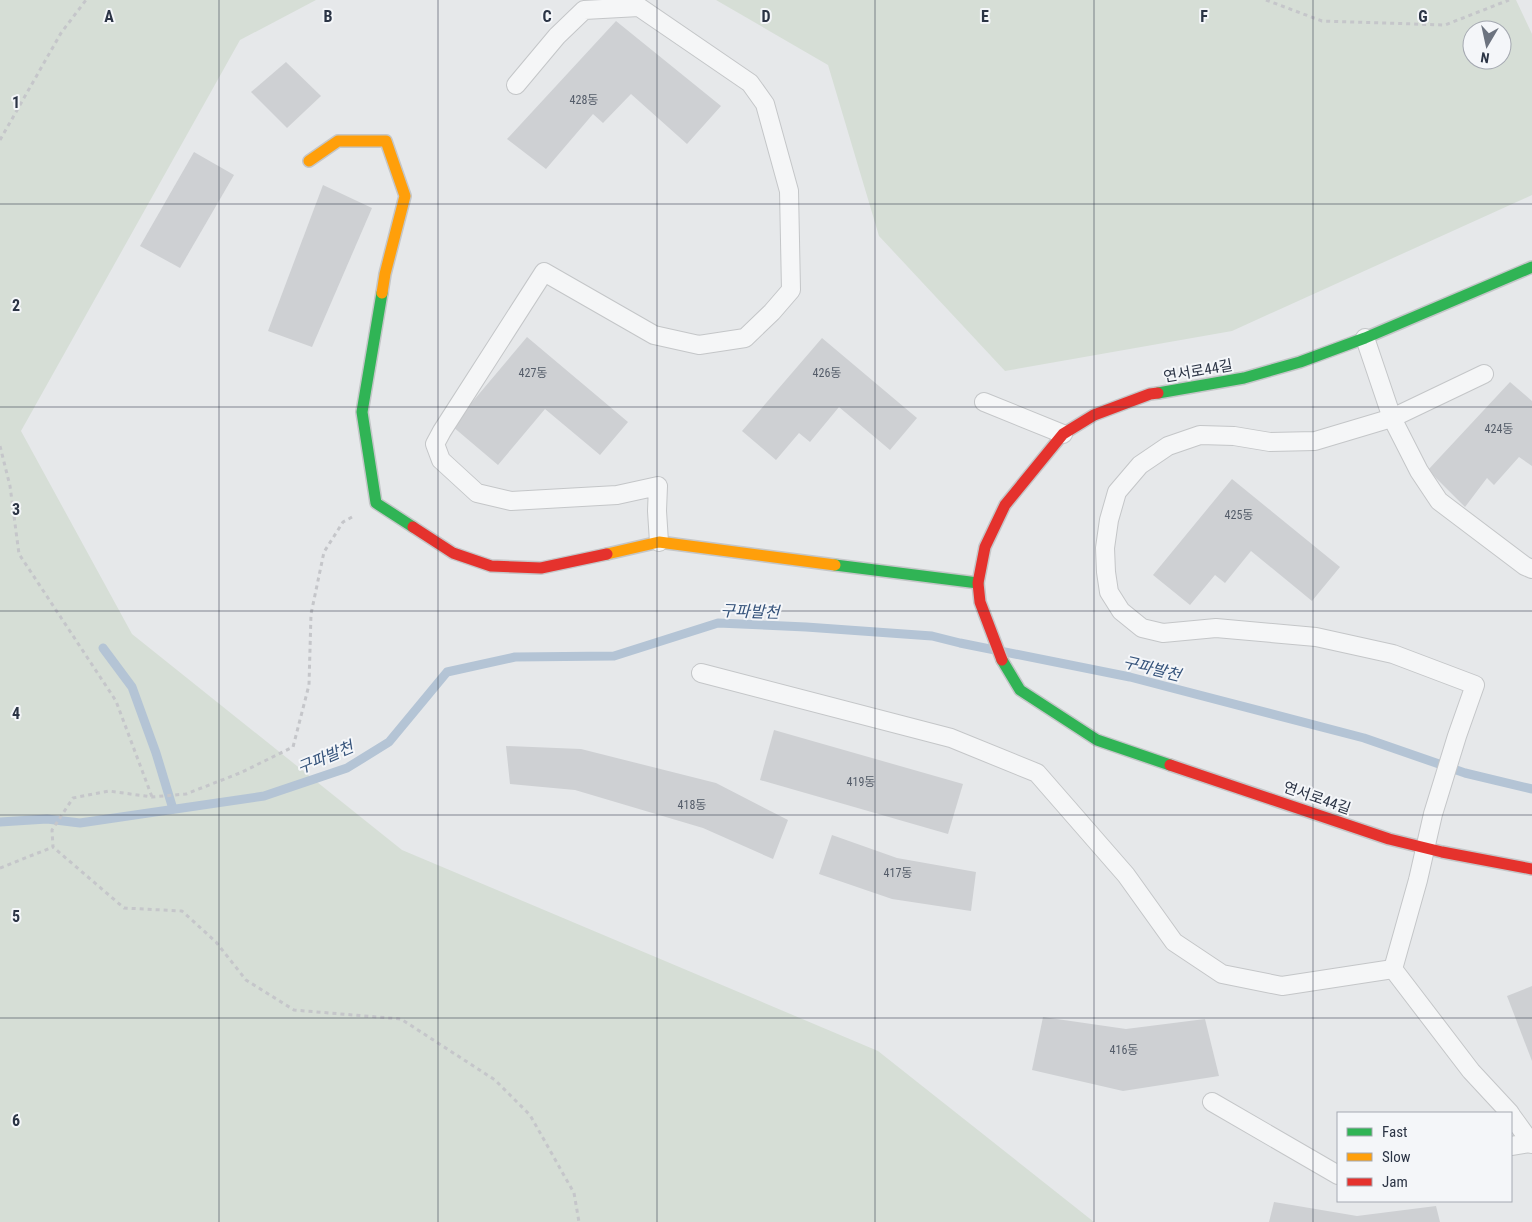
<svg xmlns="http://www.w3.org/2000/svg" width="1532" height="1222" font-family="'Roboto Condensed','Noto Sans KR',sans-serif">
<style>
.green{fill:#d6ded6;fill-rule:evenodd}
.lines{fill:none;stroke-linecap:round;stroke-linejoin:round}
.stream{stroke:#b4c4d5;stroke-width:9}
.building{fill:#ced0d3}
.lane-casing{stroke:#c4c6c8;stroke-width:20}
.fast-casing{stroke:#c4c6c8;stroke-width:14}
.slow-casing{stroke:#c4c6c8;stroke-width:14}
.jam-casing{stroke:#c4c6c8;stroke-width:14}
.path{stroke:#c5c6ca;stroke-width:3;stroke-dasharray:4 4;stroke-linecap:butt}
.lane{stroke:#f5f6f7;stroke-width:18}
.fast{stroke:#30b455;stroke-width:11}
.slow{stroke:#ff9f0a;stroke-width:11}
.jam{stroke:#e5322d;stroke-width:11}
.grid{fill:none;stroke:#2b3445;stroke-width:1;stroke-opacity:0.55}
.labels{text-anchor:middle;stroke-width:4;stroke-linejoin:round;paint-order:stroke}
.number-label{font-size:12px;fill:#545c69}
.street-label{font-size:15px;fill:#2b3445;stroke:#f4f6f9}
.water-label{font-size:16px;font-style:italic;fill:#34527a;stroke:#f4f6f9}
.grid-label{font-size:16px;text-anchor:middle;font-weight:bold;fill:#2b3445;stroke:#f4f6f9;stroke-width:4;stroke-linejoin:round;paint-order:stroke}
</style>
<rect width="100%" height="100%" fill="#e6e8ea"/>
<g class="green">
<path d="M0,0H316L240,40L21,431L132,634L402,850L878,1051L1094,1222H0Z"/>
<path d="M716,0H1516L1532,34V195L1232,331L1005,371L879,236L828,65ZM1472,30H1502V60H1472Z"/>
</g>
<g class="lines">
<g class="stream">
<path d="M103,648L132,687L156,753L173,809"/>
<path d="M0,822L47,819L80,823L264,796L347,768L389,742L447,672L515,657L614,656L718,623L806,627L932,636L960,643L1130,677L1364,738L1465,773L1532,789"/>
</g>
</g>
<g class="building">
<path d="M616,21L721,106L687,144L631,94L603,123L593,114L546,169L507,139Z"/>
<path d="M286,62L321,96L287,128L251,92Z"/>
<path d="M194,152L234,175L180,268L140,246Z"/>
<path d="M323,185L372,208L312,347L268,331Z"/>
<path d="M527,337L628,422L600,455L545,409L498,465L452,426Z"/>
<path d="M822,338L917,418L890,450L839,407L810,442L799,433L776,460L742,431Z"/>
<path d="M1510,382L1532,401V466L1519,457L1494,485L1487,478L1465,507L1428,470Z"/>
<path d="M1232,479L1340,567L1312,601L1251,551L1225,583L1215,575L1190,605L1153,575Z"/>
<path d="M774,730L963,784L948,834L760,780Z"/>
<path d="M506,746L581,749L716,783L788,820L773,859L703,828L575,790L510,784Z"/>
<path d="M832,835L897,858L976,872L971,911L892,899L819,874Z"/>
<path d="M1532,986V1061L1507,996Z"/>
<path d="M1043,1017L1126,1029L1205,1019L1219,1076L1123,1091L1032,1070Z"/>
<path d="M1274,1202L1357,1216L1436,1206L1440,1222H1269Z"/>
</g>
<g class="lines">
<defs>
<g id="lane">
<path d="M516,85L557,36L584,10L639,7L750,83L765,104L789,191L791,290L772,312L745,338L699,345L654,335L544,272L442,431L435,444L441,460L477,493L511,501L617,495L658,486L657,511L659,542"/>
<path d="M1365,338L1392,418L1419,471L1439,501L1525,566L1532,569"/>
<path d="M1484,374L1392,418L1315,441L1270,442L1234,436L1200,435L1168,446L1140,465L1117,492L1109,520L1105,548L1106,572L1109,592L1121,611L1142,628L1163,633L1216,628L1316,637L1393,654L1475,685L1457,736L1433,814L1418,880L1393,969L1471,1071L1510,1113"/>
<path d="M984,402L1063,434"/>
<path d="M701,673L951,738L1037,773L1126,875L1174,942L1222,974L1282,986L1393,969"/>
<path d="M1212,1102L1338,1175"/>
<path d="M1511,1115L1532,1144"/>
<path d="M1511,1146L1530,1143"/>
</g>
<g id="fast">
<path d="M382,293L362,412L376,503L413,527"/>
<path d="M1158,393L1244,378L1300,362L1365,338L1532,267"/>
<path d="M835,565L978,583"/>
<path d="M1002,660L1020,690L1097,740L1170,765"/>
</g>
<g id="slow">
<path d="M309,161L338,141H386L405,196L385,274L382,293"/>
<path d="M607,554L659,542L835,565"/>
</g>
<g id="jam">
<path d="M413,527L453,553L491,566L541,568L607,554"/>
<path d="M1002,660L980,602L978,583L985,547L1005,505L1063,434L1094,415L1150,394L1158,393"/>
<path d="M1170,765L1389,839L1442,852L1532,869"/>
</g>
</defs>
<use href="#lane" class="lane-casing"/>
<use href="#fast" class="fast-casing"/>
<use href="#slow" class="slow-casing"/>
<use href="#jam" class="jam-casing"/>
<g class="path">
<path d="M1266,0L1322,21L1445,25L1509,0"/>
<path d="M0,140L61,33L86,0"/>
<path d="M0,446L10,486L19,554L116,701L152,797"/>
<path d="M352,517L343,522L324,552L311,614L309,685L293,747L240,773L186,794L152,797L109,791L73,798L52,830L53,847L124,908L182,911L216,942L246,980L294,1010L401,1019L495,1080L530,1115L574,1193L579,1222"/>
<path d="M0,868L53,847"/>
</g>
<use href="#lane" class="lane"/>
<use href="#fast" class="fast"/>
<use href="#slow" class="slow"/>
<use href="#jam" class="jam"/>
</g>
<path class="grid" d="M219,0V1222M438,0V1222M657,0V1222M875,0V1222M1094,0V1222M1313,0V1222M0,204H1532M0,407H1532M0,611H1532M0,815H1532M0,1018H1532"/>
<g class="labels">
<g class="number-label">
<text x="584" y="104">428동</text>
<text x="533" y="377">427동</text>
<text x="827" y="377">426동</text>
<text x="1499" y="433">424동</text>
<text x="1239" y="519">425동</text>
<text x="861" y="786">419동</text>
<text x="692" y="809">418동</text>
<text x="898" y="877">417동</text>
<text x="1124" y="1054">416동</text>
</g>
<g class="street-label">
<text transform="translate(1198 371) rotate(-10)" y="5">연서로44길</text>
<text transform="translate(1317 798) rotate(19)" y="5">연서로44길</text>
</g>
<g class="water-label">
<text transform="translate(750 611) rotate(2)" y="6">구파발천</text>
<text transform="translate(1152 668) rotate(14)" y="6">구파발천</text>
<text transform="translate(325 757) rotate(-23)" y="6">구파발천</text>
</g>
</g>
<g class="grid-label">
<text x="109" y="22">A</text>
<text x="328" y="22">B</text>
<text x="547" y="22">C</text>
<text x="766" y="22">D</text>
<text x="985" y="22">E</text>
<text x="1204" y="22">F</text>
<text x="1423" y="22">G</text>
<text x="16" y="108">1</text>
<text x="16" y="311">2</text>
<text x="16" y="515">3</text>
<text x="16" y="719">4</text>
<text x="16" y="922">5</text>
<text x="16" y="1126">6</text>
</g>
<rect x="1337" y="1112" width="175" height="90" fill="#f4f6f9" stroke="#a4a8b1"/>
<rect x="1347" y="1128" width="25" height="8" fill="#30b455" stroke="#a4a8b1"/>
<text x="1382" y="1137" font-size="15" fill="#2b3445">Fast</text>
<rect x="1347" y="1153" width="25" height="8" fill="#ff9f0a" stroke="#a4a8b1"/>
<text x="1382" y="1162" font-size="15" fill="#2b3445">Slow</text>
<rect x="1347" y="1178" width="25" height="8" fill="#e5322d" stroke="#a4a8b1"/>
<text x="1382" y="1187" font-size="15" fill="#2b3445">Jam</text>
<g transform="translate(1487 45) rotate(189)"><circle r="24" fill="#f4f6f9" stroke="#a4a8b1"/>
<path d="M0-4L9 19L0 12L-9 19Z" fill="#6c737f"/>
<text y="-8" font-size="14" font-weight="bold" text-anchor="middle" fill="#2b3445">N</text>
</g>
</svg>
